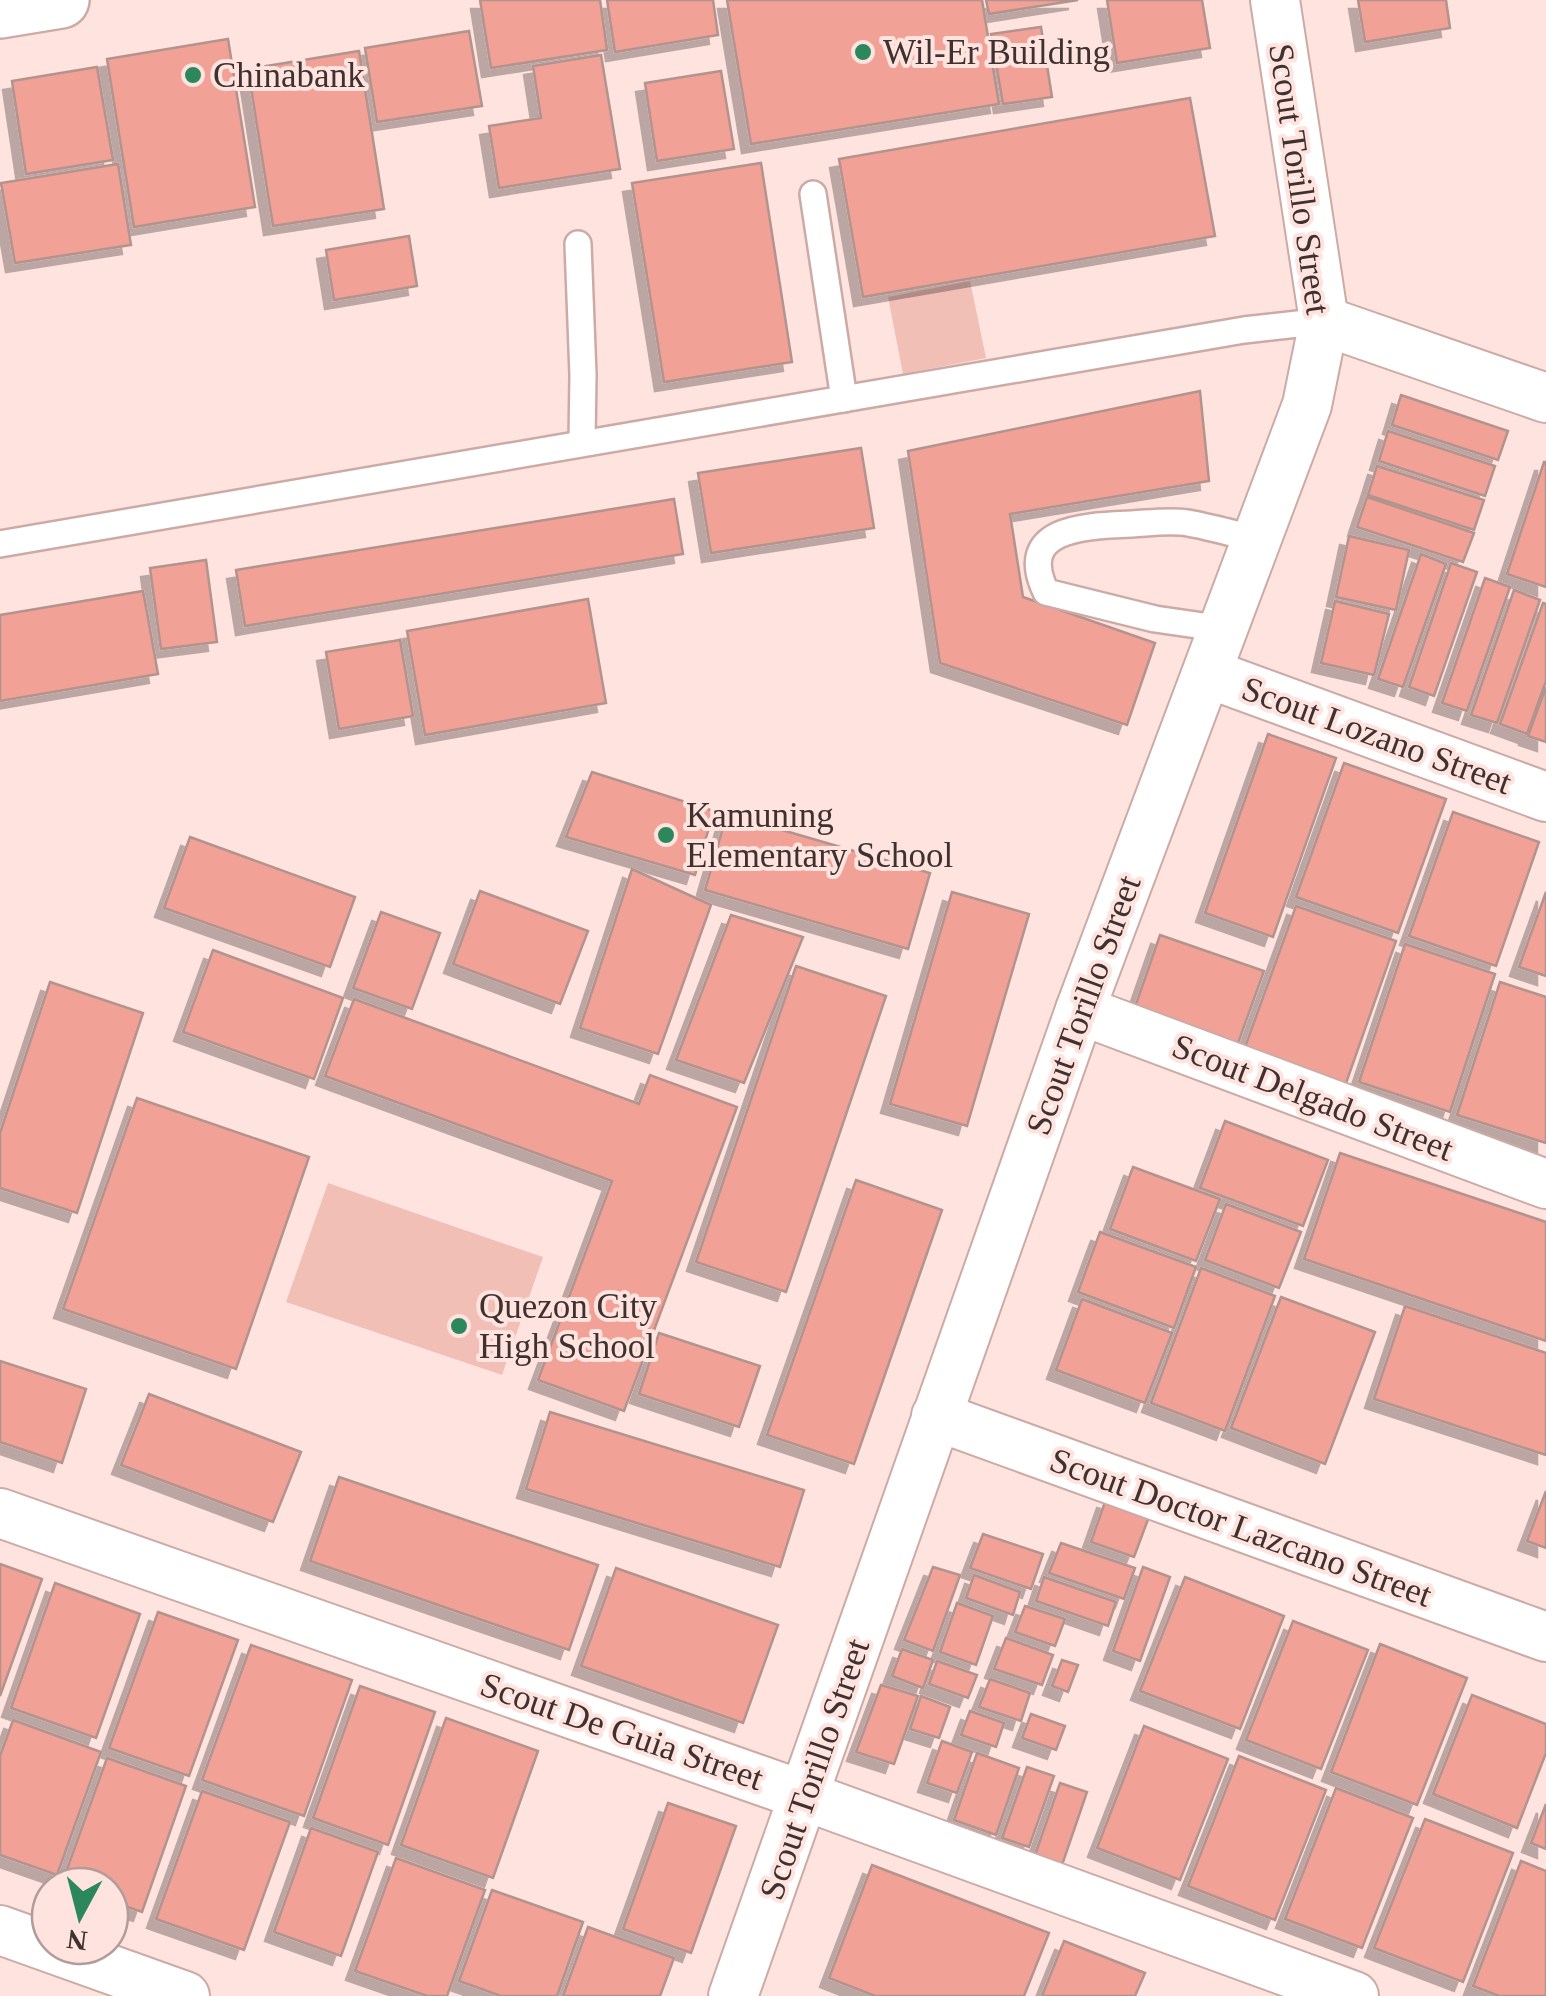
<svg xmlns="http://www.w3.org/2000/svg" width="1546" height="1996" font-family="Georgia,serif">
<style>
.green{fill:#f2bfb7}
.building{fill:#f1a196;stroke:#b3938e;stroke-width:2.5;filter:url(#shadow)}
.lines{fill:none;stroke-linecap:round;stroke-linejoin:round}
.lane-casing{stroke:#ccaba6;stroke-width:30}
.street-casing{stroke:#ccaba6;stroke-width:52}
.secondary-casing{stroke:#ccaba6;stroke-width:60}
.lane{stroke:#fff;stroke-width:25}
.street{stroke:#fff;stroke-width:48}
.secondary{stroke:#fff;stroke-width:55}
.poi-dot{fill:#2d875d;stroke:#ffe3df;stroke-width:4}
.labels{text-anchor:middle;stroke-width:8;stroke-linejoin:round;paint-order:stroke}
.poi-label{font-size:35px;fill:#3e312f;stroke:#ffe3df;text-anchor:start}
.street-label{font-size:35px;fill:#3e312f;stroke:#ffe3df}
</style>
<defs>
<filter id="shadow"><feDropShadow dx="-9" dy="9" stdDeviation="0" flood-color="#0004"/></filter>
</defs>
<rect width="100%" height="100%" fill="#ffe3df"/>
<g class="green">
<path d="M970,281L986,358L903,374L888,297Z"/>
<path d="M328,1183L543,1257L502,1375L286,1302Z"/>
</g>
<g class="building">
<path d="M480,0H600L607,50L491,68Z"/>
<path d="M607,0H713L718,35L615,52Z"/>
<path d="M727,0H982L999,104L751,144Z"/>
<path d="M986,0H1078L989,14Z"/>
<path d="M1107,0H1202L1210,48L1117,63Z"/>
<path d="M1358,0H1446L1450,28L1365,42Z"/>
<path d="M1041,27L1052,97L1003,104L991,34Z"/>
<path d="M469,31L482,106L377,122L365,48Z"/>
<path d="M228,39L255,207L134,227L107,59Z"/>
<path d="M359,51L384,209L273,226L248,69Z"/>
<path d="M601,55L620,169L499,188L489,126L541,118L533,66Z"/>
<path d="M97,67L113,160L26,174L12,81Z"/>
<path d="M721,71L734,149L657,161L645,83Z"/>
<path d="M1190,98L1215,236L863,297L839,159Z"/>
<path d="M761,163L792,362L664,382L632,183Z"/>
<path d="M118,164L131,245L15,263L1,183Z"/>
<path d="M409,236L417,286L334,300L326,250Z"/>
<path d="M1200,391L1209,481L1010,514L1023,597L1155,643L1127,725L940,663L908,451Z"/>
<path d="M1401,395L1508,431L1498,460L1392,425Z"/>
<path d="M1388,431L1495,466L1485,496L1379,461Z"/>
<path d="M861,448L874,528L711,553L698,473Z"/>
<path d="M1544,462H1546V587L1507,574Z"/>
<path d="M1377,466L1484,500L1474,530L1368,495Z"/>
<path d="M1367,497L1474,533L1463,562L1357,527Z"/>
<path d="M674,499L683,554L245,626L236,570Z"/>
<path d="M1349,536L1409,550L1396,610L1336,597Z"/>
<path d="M1421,554L1446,564L1403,687L1378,679Z"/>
<path d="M206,560L217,642L161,649L150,568Z"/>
<path d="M1451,563L1477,572L1434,696L1409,687Z"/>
<path d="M1485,578L1510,587L1467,711L1442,703Z"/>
<path d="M1514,590L1540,600L1497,723L1471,715Z"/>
<path d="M143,591L158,674L0,701V615Z"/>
<path d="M588,599L606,703L425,735L407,631Z"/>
<path d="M1335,601L1389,614L1374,675L1321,663Z"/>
<path d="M1543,603L1546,604V681L1527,734L1500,724Z"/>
<path d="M400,640L413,716L339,729L326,652Z"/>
<path d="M1546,687V742L1528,736Z"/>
<path d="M1268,734L1336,758L1273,937L1205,913Z"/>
<path d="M1344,763L1446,799L1398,933L1296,897Z"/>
<path d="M592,772L714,811L695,875L566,837Z"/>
<path d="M1453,812L1539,842L1496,966L1409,936Z"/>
<path d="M727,814L930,873L908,949L705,890Z"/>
<path d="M190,837L355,897L330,967L164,908Z"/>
<path d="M632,869L711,905L658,1054L580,1028Z"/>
<path d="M480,891L588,931L560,1004L453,964Z"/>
<path d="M952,892L1029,914L967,1126L890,1104Z"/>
<path d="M1546,892V976L1519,967Z"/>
<path d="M1296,906L1396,941L1345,1086L1244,1050Z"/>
<path d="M381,912L440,933L412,1009L353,988Z"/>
<path d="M731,915L803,937L744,1083L676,1060Z"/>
<path d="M1160,935L1264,971L1237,1046L1134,1010Z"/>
<path d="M1405,944L1495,974L1450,1112L1359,1082Z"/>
<path d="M213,950L343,998L314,1079L183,1032Z"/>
<path d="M796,966L886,996L786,1292L696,1262Z"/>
<path d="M50,982L143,1013L77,1213L0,1188V1133Z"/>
<path d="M1500,982L1546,997V1143L1457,1115Z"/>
<path d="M354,999L639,1104L650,1075L737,1107L624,1411L538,1380L612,1181L325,1076Z"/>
<path d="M137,1098L309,1157L236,1369L63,1309Z"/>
<path d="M1225,1121L1328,1160L1303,1226L1200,1188Z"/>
<path d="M1340,1153L1546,1222V1341L1304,1259Z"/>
<path d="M1133,1167L1220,1199L1196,1261L1110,1229Z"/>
<path d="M856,1180L942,1210L854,1464L767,1435Z"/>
<path d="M1226,1204L1301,1232L1279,1288L1205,1260Z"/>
<path d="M1100,1232L1196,1267L1174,1328L1078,1292Z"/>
<path d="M1201,1268L1275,1296L1225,1431L1151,1403Z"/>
<path d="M1281,1297L1375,1332L1325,1464L1231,1428Z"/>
<path d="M1082,1299L1172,1333L1145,1403L1056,1370Z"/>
<path d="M1405,1306L1546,1353V1455L1374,1399Z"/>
<path d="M659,1333L760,1366L739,1427L639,1394Z"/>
<path d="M0,1361L86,1389L62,1463L0,1442Z"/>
<path d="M149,1394L301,1452L273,1522L121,1465Z"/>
<path d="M550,1412L804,1490L780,1567L526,1489Z"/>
<path d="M339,1477L598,1565L569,1650L310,1561Z"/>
<path d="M1546,1491V1548L1527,1541Z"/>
<path d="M1106,1499L1150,1514L1134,1557L1091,1542Z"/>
<path d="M983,1534L1043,1554L1031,1589L970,1568Z"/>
<path d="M1061,1543L1135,1568L1124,1599L1049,1573Z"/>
<path d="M0,1564L42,1579L0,1696Z"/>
<path d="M933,1567L960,1575L933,1651L904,1640Z"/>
<path d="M1143,1567L1170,1577L1140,1661L1113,1651Z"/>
<path d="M616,1568L778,1625L743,1723L581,1666Z"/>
<path d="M974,1575L1020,1592L1013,1615L966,1598Z"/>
<path d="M1044,1577L1116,1602L1108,1626L1036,1601Z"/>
<path d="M1185,1577L1284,1616L1240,1729L1140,1691Z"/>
<path d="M55,1583L140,1614L96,1738L11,1708Z"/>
<path d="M957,1603L993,1616L976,1665L940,1652Z"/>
<path d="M1025,1606L1065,1619L1055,1646L1015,1632Z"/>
<path d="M158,1612L238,1640L189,1776L109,1748Z"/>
<path d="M1293,1621L1368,1650L1321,1769L1246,1740Z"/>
<path d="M1006,1638L1053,1655L1042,1685L994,1669Z"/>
<path d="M1380,1644L1467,1678L1417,1805L1331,1772Z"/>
<path d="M251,1645L352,1680L304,1816L202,1780Z"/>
<path d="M902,1649L933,1660L923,1688L892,1676Z"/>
<path d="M1062,1660L1078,1665L1068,1692L1052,1686Z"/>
<path d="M937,1661L977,1675L968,1698L929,1684Z"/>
<path d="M990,1679L1030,1693L1021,1721L979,1707Z"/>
<path d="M881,1685L918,1696L894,1764L856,1752Z"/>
<path d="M360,1686L435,1712L388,1845L313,1818Z"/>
<path d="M1472,1695L1546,1724V1753L1517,1828L1433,1794Z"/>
<path d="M921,1696L950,1707L939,1738L910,1729Z"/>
<path d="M970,1711L1004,1723L996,1747L961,1735Z"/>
<path d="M1031,1714L1065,1726L1056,1750L1022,1738Z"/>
<path d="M446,1718L538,1751L493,1878L401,1845Z"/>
<path d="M13,1720L101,1752L57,1875L0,1855V1756Z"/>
<path d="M1144,1726L1228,1759L1180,1880L1097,1848Z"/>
<path d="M942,1741L972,1752L957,1793L927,1783Z"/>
<path d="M977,1753L1019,1768L996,1835L954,1820Z"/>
<path d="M1239,1756L1326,1790L1275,1920L1188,1886Z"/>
<path d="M107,1758L186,1786L142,1912L110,1901V1886L62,1883Z"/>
<path d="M1027,1767L1054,1776L1029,1847L1002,1838Z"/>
<path d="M1060,1783L1087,1792L1061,1868L1034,1858Z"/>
<path d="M1336,1788L1413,1818L1362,1948L1285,1919Z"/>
<path d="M202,1791L290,1822L244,1950L156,1919Z"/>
<path d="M668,1803L736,1826L691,1953L623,1929Z"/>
<path d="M1546,1804V1849L1531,1843Z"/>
<path d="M1425,1819L1513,1853L1463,1982L1374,1948Z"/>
<path d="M311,1828L378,1852L341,1956L274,1932Z"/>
<path d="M396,1858L485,1890L447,1996H427L355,1971Z"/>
<path d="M1521,1861L1546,1871V1996H1499L1473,1986Z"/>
<path d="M872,1865L1049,1933L1024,1996H875L829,1978Z"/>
<path d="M492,1890L583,1922L557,1996H501L459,1981Z"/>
<path d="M588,1927L674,1958L660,1996H563Z"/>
<path d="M1064,1941L1145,1973L1135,1996H1042Z"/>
</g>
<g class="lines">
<defs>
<g id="lane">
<path d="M813,194L844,399"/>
<path d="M578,244L583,375L582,442"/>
<path d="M0,544L1244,330L1324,321"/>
<path d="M1224,629L1155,619L1046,592C1014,526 1089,526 1132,524C1150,523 1170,520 1188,523C1211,527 1234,534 1257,539"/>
</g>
<g id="street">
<path d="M1324,321L1546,398"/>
<path d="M1207,673L1546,797"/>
<path d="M1080,1010L1546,1184"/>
<path d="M936,1416L1546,1637"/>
<path d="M0,1513L805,1796L1354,1996"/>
<path d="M0,1930L185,1996"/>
<path d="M733,1996L1080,1010L1307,405L1324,321L1275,0"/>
</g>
<path id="secondary" d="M0,10L61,0"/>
</defs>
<use href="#lane" class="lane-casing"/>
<use href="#street" class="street-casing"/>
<use href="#secondary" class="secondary-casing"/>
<use href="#lane" class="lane"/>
<use href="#street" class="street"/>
<use href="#secondary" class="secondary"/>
</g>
<g class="poi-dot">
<circle cx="863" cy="52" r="10"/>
<circle cx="193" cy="75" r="10"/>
<circle cx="666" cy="835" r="10"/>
<circle cx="459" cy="1326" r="10"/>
</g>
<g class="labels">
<g class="poi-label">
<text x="883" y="64">Wil-Er Building</text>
<text x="213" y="87">Chinabank</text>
<text x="686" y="827">Kamuning<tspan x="686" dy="40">Elementary School</tspan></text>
<text x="479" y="1318">Quezon City<tspan x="479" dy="40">High School</tspan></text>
</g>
<g class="street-label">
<text transform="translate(1300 179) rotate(82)" y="12">Scout Torillo Street</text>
<text transform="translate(1377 735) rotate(20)" y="12">Scout Lozano Street</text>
<text transform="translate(1083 1005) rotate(-70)" y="12">Scout Torillo Street</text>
<text transform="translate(1313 1097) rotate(21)" y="12">Scout Delgado Street</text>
<text transform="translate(1241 1527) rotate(20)" y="12">Scout Doctor Lazcano Street</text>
<text transform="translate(622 1731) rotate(19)" y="12">Scout De Guia Street</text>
<text transform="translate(814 1769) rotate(-71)" y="12">Scout Torillo Street</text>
</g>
</g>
<g transform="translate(80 1916) rotate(187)"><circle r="48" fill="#ffe3df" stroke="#b29c99" stroke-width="2.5"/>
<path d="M0-8L18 38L0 25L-18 38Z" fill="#2d875d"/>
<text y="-15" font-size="28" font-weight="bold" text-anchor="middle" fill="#3e312f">N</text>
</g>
</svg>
